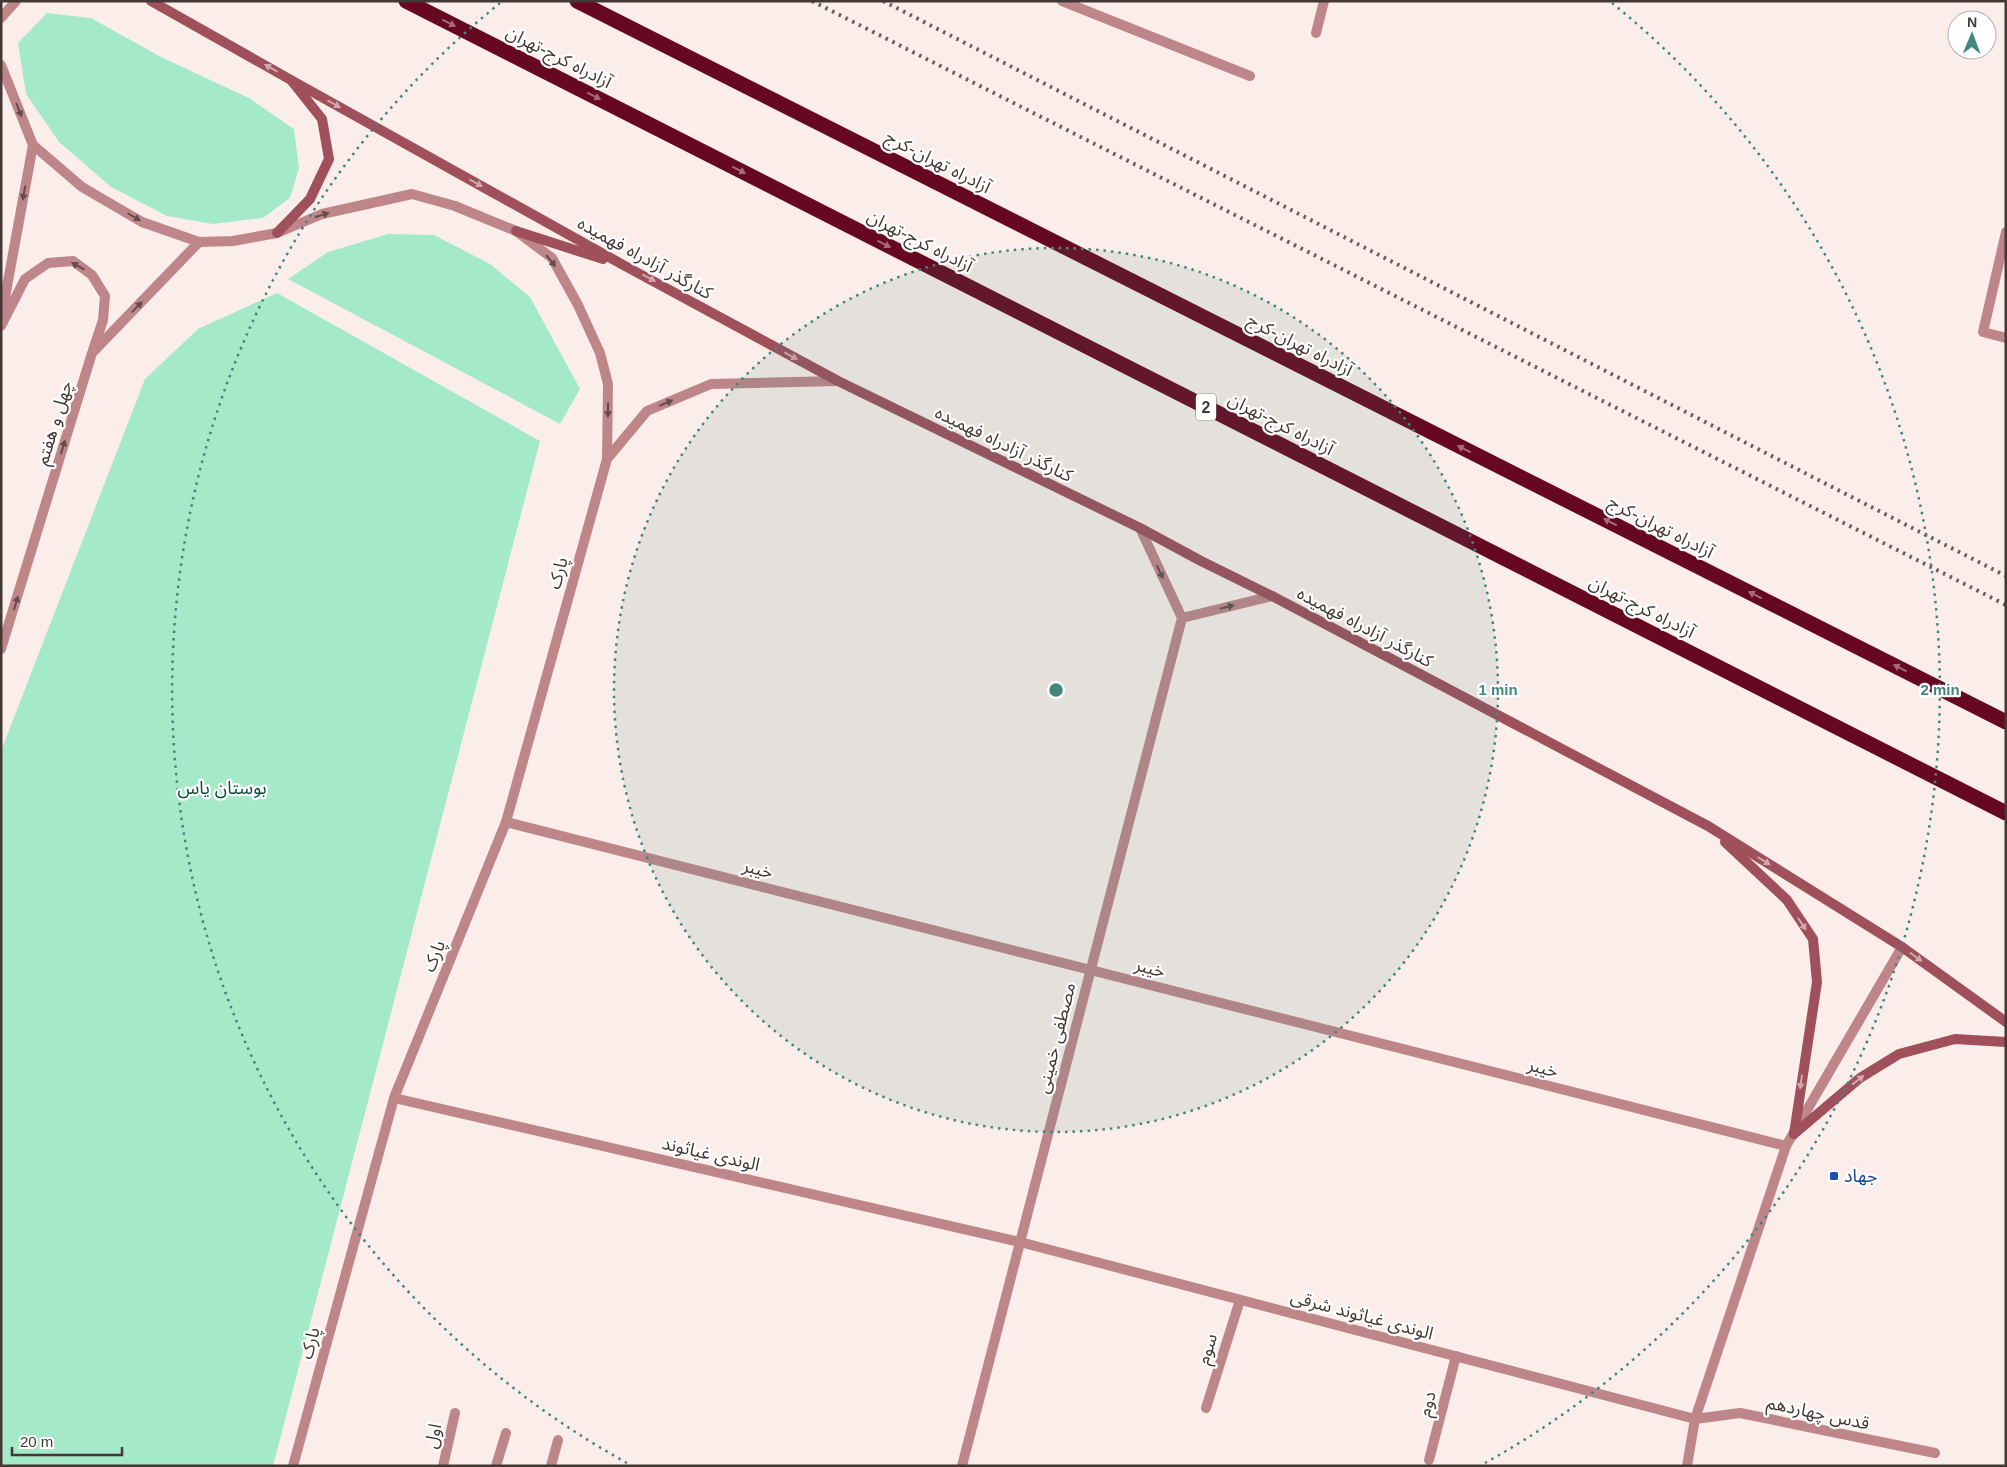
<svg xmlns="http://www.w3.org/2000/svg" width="2007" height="1467" font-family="Arial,'Noto Sans Arabic',sans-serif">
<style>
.green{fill:#a5eac8}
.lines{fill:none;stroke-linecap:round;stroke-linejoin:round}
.minor{stroke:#bf868a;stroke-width:10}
.tertiary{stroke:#bf868a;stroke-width:10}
.secondary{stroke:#a0505a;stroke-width:10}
.motorway{stroke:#670822;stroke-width:15}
.rail{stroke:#6b5f5b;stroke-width:4;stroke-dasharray:2.5 5;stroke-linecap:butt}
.oneway{fill:#a46b7a}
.oneway2{fill:#d0a8ac}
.oneway3{fill:#634c4a}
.ring{fill:none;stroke:#42877e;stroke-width:2.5;stroke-dasharray:2.5 5}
.transit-dot{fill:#1a4fb4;stroke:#fff;stroke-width:2}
.labels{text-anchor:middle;stroke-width:4.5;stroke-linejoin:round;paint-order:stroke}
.shield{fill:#fff;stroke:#7c7471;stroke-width:1}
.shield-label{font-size:16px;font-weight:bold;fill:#443834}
.street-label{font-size:18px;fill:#443834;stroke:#fff}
.park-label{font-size:18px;fill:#084c34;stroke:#fff}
.transit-label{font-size:18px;fill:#164399;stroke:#fff;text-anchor:start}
.centre{fill:#42877e;stroke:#fff;stroke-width:2.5}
.ring-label{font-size:15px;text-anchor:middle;font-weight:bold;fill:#42877e;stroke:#fff;stroke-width:4.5;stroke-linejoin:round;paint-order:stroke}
</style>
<rect width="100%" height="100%" fill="#fbeeea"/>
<g class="green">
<path d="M47,13L91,18L161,57L249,98L294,129L299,168L290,198L263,218L213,224L167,216L111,187L59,142L26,94L18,43Z"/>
<path d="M388,234L434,235L490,264L530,297L580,389L560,424L288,279L328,252Z"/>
<path d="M277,293L540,441L273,1466H1V751L145,379L198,329Z"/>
</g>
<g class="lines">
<g class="minor">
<path d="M1062,1L1250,76"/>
<path d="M1316,33L1324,1"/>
<path d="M2006,232L1983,332L2006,338"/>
<path d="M394,1098L1020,1242L1695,1419L1740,1413L1935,1453"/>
<path d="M1206,1408L1240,1300"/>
<path d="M1429,1460L1456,1356"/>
<path d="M443,1466L455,1413"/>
<path d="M496,1466L506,1433"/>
<path d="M551,1466L558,1440"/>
</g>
<g class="tertiary">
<path d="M1,18L16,1"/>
<path d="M1,65L33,145L82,187L142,222L199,242L233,241L277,233L322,214L412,194L455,206L516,231L552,258L578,305L600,353L608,384L607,459L506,822L394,1098L293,1466"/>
<path d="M1,319L33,145"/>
<path d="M1,326L25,279L48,263L73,261L92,275L105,296L103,320L93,350"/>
<path d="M607,459L647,411L711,384L838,381"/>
<path d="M1140,528L1182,618"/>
<path d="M1182,618L1272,596"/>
<path d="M1,649L92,353L199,242"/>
<path d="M506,822L1786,1146"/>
<path d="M962,1466L1182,618"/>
<path d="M1687,1466L1695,1419L1786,1146L1902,947"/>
</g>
<g class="secondary">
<path d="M151,1L291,80L322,119L329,159L310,199L277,233"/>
<path d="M291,80L625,266L838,381L1140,528L1201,561L1272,596L1708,826L1902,947L2006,1022"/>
<path d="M516,231L603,259"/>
<path d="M1725,842L1787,900L1813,939L1817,982L1794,1134"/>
<path d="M1794,1134L1860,1078L1899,1054L1955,1039L2006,1042"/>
</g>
<g class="motorway">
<path d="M406,1L2006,813"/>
<path d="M577,1L2006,722"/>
</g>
<g class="rail">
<path d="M812,1L2006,605"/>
<path d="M883,1L2006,576"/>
</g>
</g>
<defs><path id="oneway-solid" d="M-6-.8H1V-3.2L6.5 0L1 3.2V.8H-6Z" transform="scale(1.25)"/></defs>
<g class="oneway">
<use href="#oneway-solid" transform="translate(449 23) rotate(27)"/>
<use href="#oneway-solid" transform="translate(594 96) rotate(27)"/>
<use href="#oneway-solid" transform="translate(739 170) rotate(27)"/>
<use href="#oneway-solid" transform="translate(884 244) rotate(27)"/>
<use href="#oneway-solid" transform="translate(1464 449) rotate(-153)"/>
<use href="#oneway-solid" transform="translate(1610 522) rotate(-153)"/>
<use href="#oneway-solid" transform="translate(1755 595) rotate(-153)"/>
<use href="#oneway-solid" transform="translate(1900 668) rotate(-153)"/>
</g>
<g class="oneway2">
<use href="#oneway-solid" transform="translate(271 68) rotate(-151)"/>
<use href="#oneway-solid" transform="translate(334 104) rotate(29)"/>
<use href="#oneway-solid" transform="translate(476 183) rotate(29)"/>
<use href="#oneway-solid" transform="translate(649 278) rotate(28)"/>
<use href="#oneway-solid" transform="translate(791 356) rotate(28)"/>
<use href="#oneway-solid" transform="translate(1764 861) rotate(32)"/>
<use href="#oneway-solid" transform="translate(1802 924) rotate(57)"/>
<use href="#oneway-solid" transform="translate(1916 957) rotate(36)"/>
<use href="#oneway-solid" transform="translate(1858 1080) rotate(-38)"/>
<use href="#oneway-solid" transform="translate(1801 1082) rotate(98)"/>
</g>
<g class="oneway3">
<use href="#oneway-solid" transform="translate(19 110) rotate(69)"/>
<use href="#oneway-solid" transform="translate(24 193) rotate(100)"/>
<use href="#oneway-solid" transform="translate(322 215) rotate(-18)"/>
<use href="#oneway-solid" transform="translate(134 217) rotate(30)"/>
<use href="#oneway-solid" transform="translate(551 261) rotate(51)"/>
<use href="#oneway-solid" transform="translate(78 266) rotate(-151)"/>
<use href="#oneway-solid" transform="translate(137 307) rotate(-46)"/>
<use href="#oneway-solid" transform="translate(666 403) rotate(-23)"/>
<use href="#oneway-solid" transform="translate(608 410) rotate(91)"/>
<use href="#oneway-solid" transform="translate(63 447) rotate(-73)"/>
<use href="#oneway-solid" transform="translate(1160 572) rotate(65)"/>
<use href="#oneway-solid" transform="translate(16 603) rotate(-73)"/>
<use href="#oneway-solid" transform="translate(1227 607) rotate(-14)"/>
</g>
<circle cx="1056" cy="690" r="442" fill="#42877e" fill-opacity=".12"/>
<g class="ring">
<circle cx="1056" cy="690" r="442"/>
<path d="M627 1463A884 884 0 0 1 500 3M1612 3A884 884 0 0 1 1485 1463"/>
</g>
<rect class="transit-dot" x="1829" y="1171" width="10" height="10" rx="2.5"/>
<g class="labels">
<rect class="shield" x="1196" y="393.5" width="20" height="27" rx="4"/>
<g class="shield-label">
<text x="1206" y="413">2</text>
</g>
<g class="street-label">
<text transform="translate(559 57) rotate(27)" y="6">آزادراه کرج-تهران</text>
<text transform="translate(938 162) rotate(27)" y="6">آزادراه تهران-کرج</text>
<text transform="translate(920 241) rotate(27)" y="6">آزادراه کرج-تهران</text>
<text transform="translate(645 258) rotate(29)" y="6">کنارگذر آزادراه فهمیده</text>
<text transform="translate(1300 345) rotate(27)" y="6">آزادراه تهران-کرج</text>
<text transform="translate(54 423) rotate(-73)" y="6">چهل و هفتم</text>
<text transform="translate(1281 424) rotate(27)" y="6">آزادراه کرج-تهران</text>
<text transform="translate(1004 444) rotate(26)" y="6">کنارگذر آزادراه فهمیده</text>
<text transform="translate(1661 527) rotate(27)" y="6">آزادراه تهران-کرج</text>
<text transform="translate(558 573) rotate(-75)" y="6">پارک</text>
<text transform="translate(1642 607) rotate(27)" y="6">آزادراه کرج-تهران</text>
<text transform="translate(1365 627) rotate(28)" y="6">کنارگذر آزادراه فهمیده</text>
<text transform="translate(758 869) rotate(14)" y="6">خیبر</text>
<text transform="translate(434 956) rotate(-68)" y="6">پارک</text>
<text transform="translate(1150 968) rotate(14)" y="6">خیبر</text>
<text transform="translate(1056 1038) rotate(-76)" y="6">مصطفی خمینی</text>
<text transform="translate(1543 1068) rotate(14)" y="6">خیبر</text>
<text transform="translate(711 1154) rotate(13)" y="6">الوندی غیاثوند</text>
<text transform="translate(1362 1315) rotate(15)" y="6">الوندی غیاثوند شرقی</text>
<text transform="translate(310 1343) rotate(-75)" y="6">پارک</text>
<text transform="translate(1207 1349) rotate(-73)" y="6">سوم</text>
<text transform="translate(1427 1404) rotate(-76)" y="6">دوم</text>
<text transform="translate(1818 1413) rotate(12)" y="6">قدس چهاردهم</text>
<text transform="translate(433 1436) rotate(-78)" y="6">اول</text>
</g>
<g class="park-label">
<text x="222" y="794">بوستان یاس</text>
</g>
<g class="transit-label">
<text x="1844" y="1182">جهاد</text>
</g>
</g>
<circle cx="1056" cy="690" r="8" class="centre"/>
<g class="ring-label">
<text x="1498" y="695">1 min</text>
<text x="1940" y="695">2 min</text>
</g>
<rect width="2007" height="1467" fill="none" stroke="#443834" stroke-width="5"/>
<g transform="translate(1972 35) rotate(1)"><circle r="24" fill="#ffffff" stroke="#b4afae"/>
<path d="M0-4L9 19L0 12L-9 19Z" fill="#42877e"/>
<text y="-8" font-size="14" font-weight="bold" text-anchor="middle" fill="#443834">N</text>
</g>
<path d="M12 1447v8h110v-8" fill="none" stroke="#443834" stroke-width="2.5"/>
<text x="20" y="1447" font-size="15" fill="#443834" stroke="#ffffff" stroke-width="4" paint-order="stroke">20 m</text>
</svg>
